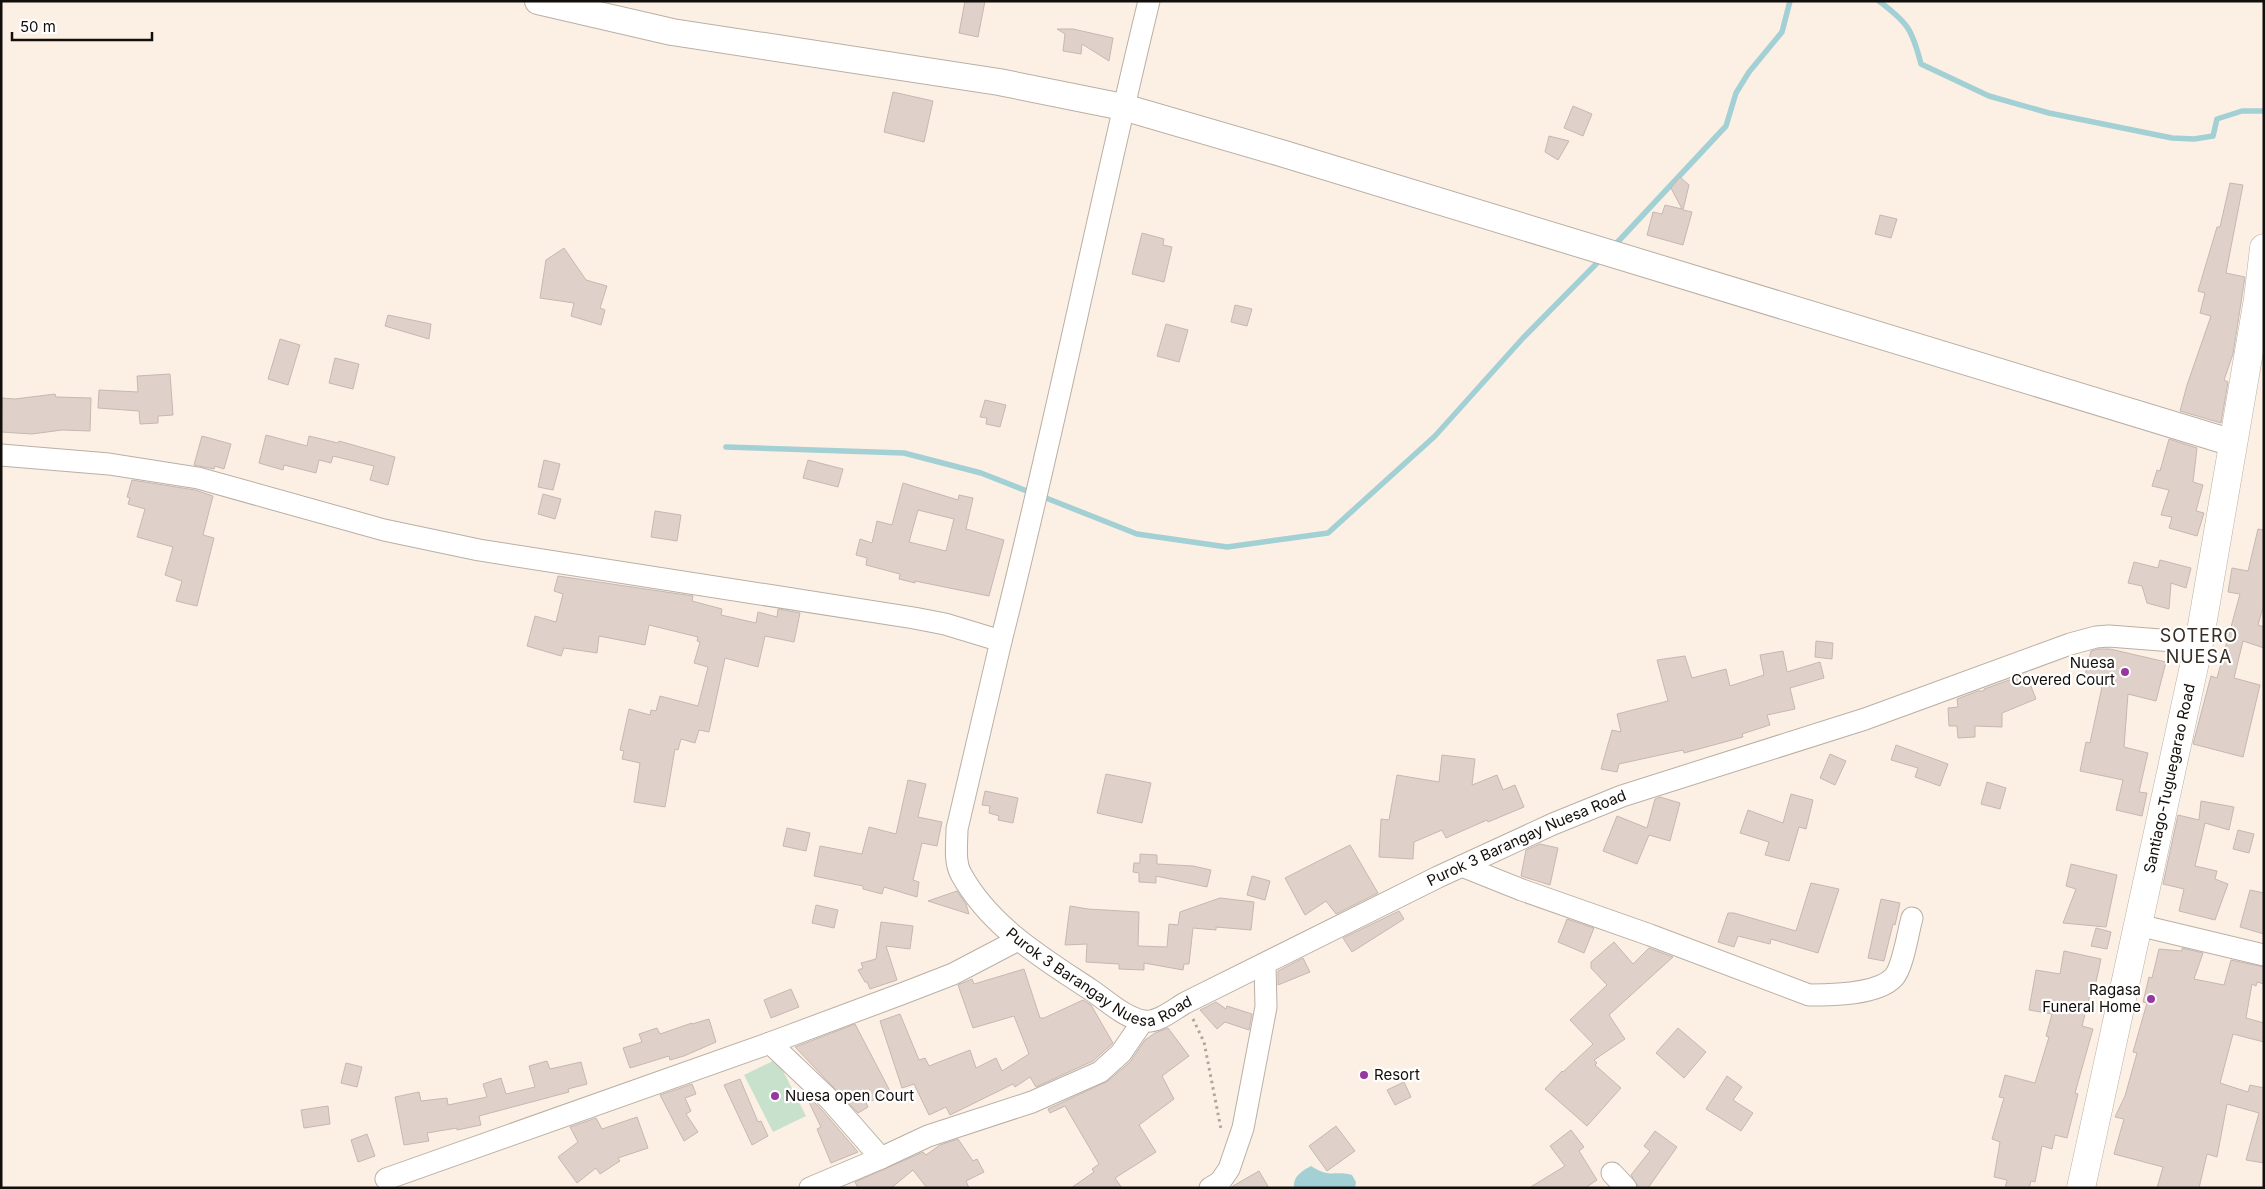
<svg xmlns="http://www.w3.org/2000/svg" width="2265" height="1189" font-family="Inter,sans-serif">
<style>
.green{fill:#c7e1cc}
.water{fill:#a2d0d4}
.lines{fill:none;stroke-linecap:round;stroke-linejoin:round}
.stream{stroke:#a2d0d4;stroke-width:5.5}
.building{fill:#e0d0ca;stroke:#c7b7b1;fill-rule:evenodd}
.minor-casing{stroke:#baafa4;stroke-width:23}
.major-casing{stroke:#baafa4;stroke-width:28}
.highway-casing{stroke:#baafa4;stroke-width:29}
.path{stroke:#afa59c;stroke-width:3;stroke-dasharray:2.5 4;stroke-linecap:butt}
.minor{stroke:#fff;stroke-width:21}
.major{stroke:#fff;stroke-width:26}
.highway{stroke:#fff;stroke-width:28}
.poi-dot{fill:#9737a0;stroke:#fff;stroke-width:2}
.labels{text-anchor:middle;stroke-width:4.5;stroke-linejoin:round;paint-order:stroke}
.poi-label{font-size:15px;fill:#120e0b;stroke:#fff;text-anchor:end}
.street-label{font-size:15px;fill:#120e0b;stroke:#fff}
.quarter-label{font-size:18px;letter-spacing:1px;fill:#372e25;stroke:#fff}
</style>
<rect width="100%" height="100%" fill="#fcf0e4"/>
<path class="green" d="M777,1059L806,1116L773,1132L744,1075Z"/>
<path class="water" d="M1311,1166C1332,1179 1332,1170 1352,1175L1356,1182L1355,1188H1294C1293,1176 1302,1171 1311,1166Z"/>
<g class="lines">
<g class="stream">
<path d="M1879,1C1908,23 1912,29 1921,64L1989,96L2049,113L2172,138L2194,139L2213,136L2217,119L2242,111H2264"/>
<path d="M1613,247L1726,126L1736,93L1749,72L1782,32L1790,1"/>
<path d="M726,447L904,453L981,473L1032,493"/>
<path d="M1041,496L1137,534L1227,547L1328,533L1435,436L1523,338L1601,259"/>
</g>
</g>
<g class="building">
<path d="M965,1H985L978,37L959,33Z"/>
<path d="M1057,29H1073L1113,38L1109,61L1082,44L1081,54L1063,51L1065,34Z"/>
<path d="M893,92L933,101L924,142L884,132Z"/>
<path d="M1573,106L1592,114L1583,136L1564,128Z"/>
<path d="M1549,136L1569,141L1558,160L1545,152Z"/>
<path d="M1680,177L1689,185L1683,210L1692,212L1683,245L1647,235L1653,212L1662,214L1665,205L1682,209L1671,188Z"/>
<path d="M2230,183L2243,185L2226,273L2245,277L2233,354L2224,380L2228,382L2221,423L2180,411L2187,385L2211,316L2200,313L2205,293L2198,291L2217,227H2220Z"/>
<path d="M1880,215L1897,219L1891,238L1875,234Z"/>
<path d="M1142,233L1164,239L1163,245L1172,247L1164,282L1132,274Z"/>
<path d="M564,248L586,280L607,286L600,308L605,310L601,325L571,316L574,303L540,298L546,260Z"/>
<path d="M1235,305L1252,309L1247,326L1231,322Z"/>
<path d="M388,315L431,324L429,339L385,326Z"/>
<path d="M1166,324L1188,330L1179,362L1157,356Z"/>
<path d="M280,339L300,345L288,385L268,379Z"/>
<path d="M335,358L359,364L353,389L329,383Z"/>
<path d="M170,374L173,415L158,416V423L140,424L139,411L98,408L99,390L138,392L137,376Z"/>
<path d="M55,394L56,397L91,398L90,431L62,430L32,434L1,432L2,398L15,399Z"/>
<path d="M985,400L1006,405L1000,427L986,424L987,418L980,417Z"/>
<path d="M266,435L307,446L309,436L338,443L339,441L395,457L388,485L370,480L374,466L333,456L331,463L319,460L316,473L284,465L283,470L259,463Z"/>
<path d="M202,436L231,444L224,469L215,466L214,469L194,465Z"/>
<path d="M2169,439L2197,448L2193,482L2203,485L2196,511L2204,513L2197,536L2169,528L2172,517L2161,515L2169,490L2152,486L2157,470L2160,471Z"/>
<path d="M544,460L560,464L553,490L538,487Z"/>
<path d="M808,460L843,469L838,487L803,478Z"/>
<path d="M132,480L195,490L213,496L203,535L214,538L197,606L176,601L182,581L165,575L173,547L137,537L145,509L128,504L130,498L127,497Z"/>
<path d="M903,483L958,500L959,495L973,498L966,529L1004,540L989,596L915,581V583L899,579L900,574L866,565L867,558L856,555L860,539L872,543L877,521L892,525ZM918,510L954,519L946,551L909,542Z"/>
<path d="M543,494L561,499L555,519L538,514Z"/>
<path d="M655,511L681,515L677,541L651,537Z"/>
<path d="M2258,529L2264,530V604L2258,625L2264,627V648L2243,641L2234,678L2260,685L2243,757L2193,744L2211,676L2217,678L2240,594L2228,592L2232,568L2248,571Z"/>
<path d="M2160,560L2191,568L2186,588L2171,583L2169,609L2147,603L2142,586L2128,583L2134,562L2158,568Z"/>
<path d="M558,576L693,596L692,601L722,609L721,615L756,623L758,612L777,617L778,609L800,613L794,642L765,636L758,667L725,658L709,732L699,730L695,743L681,739L678,750L675,749L665,807L634,802L640,763L622,759L624,751L620,750L629,709L650,715L651,710L656,711L660,696L698,706L708,667L694,663L700,642L697,641L698,637L649,625L645,645L599,636L597,653L564,648L561,656L527,646L535,616L556,622L563,594L554,591Z"/>
<path d="M1816,641L1833,643L1832,659L1815,657Z"/>
<path d="M2098,649H2110L2166,662L2156,701L2128,694L2124,747L2148,753L2139,792L2147,793L2142,816L2116,810L2123,780L2080,771L2086,742L2090,743L2102,687L2083,683L2091,651Z"/>
<path d="M1783,651L1787,672L1820,662L1824,678L1790,688L1795,709L1767,715L1770,725L1742,734L1743,737L1684,753L1683,750L1619,764L1617,772L1601,769L1612,730L1621,732L1617,714L1668,701L1657,660L1685,656L1692,678L1726,669L1730,686L1764,675L1760,655Z"/>
<path d="M2026,674L2036,699L2002,713V727L1975,726V737L1958,738L1957,726H1949L1948,708L1958,707L1957,699L1978,691H1984V689Z"/>
<path d="M1896,745L1948,764L1940,786L1915,777L1918,768L1891,760Z"/>
<path d="M1830,754L1846,761L1835,785L1820,778Z"/>
<path d="M1442,755L1475,759L1472,785L1497,775L1503,790L1515,785L1524,807L1488,822L1487,820L1446,838L1442,830L1414,842L1413,859L1379,857L1381,819L1389,820L1397,775L1439,782Z"/>
<path d="M1106,774L1151,783L1142,823L1097,813Z"/>
<path d="M908,780L926,784L918,817L942,822L937,846L922,843L913,880L919,882L917,897L884,887L882,894L863,889V886L814,876L820,846L862,854L869,827L896,834Z"/>
<path d="M1987,782L2006,788L2000,809L1981,804Z"/>
<path d="M985,791L1018,798L1013,823L998,820L999,816L989,813L990,806L982,805Z"/>
<path d="M1791,794L1813,800L1806,829L1799,827L1789,861L1765,855L1769,842L1740,833L1748,810L1783,823Z"/>
<path d="M1660,797L1680,803L1670,841L1649,835L1637,864L1603,851L1617,816L1647,828L1655,799Z"/>
<path d="M2201,801L2234,807L2229,830L2205,823L2195,866L2217,871L2215,879L2228,884L2215,920L2179,911L2184,889L2163,884L2178,815L2199,820Z"/>
<path d="M787,828L810,833L806,851L783,846Z"/>
<path d="M2238,830L2254,834L2249,853L2233,849Z"/>
<path d="M1540,844L1558,848L1550,885L1521,876L1526,850Z"/>
<path d="M1350,845L1378,893L1336,914L1326,901L1305,915L1285,878Z"/>
<path d="M1140,854L1157,855V864L1193,866L1211,870L1207,887L1156,876V883L1139,882V873L1133,872L1134,863H1140Z"/>
<path d="M2071,864L2117,875L2106,927L2063,923L2076,889L2066,886Z"/>
<path d="M1252,876L1270,881L1265,900L1247,895Z"/>
<path d="M1811,883L1839,889L1818,953L1771,939L1770,944L1738,936L1734,947L1718,942L1728,913H1734L1796,931Z"/>
<path d="M2250,890L2264,893V934L2240,927Z"/>
<path d="M957,891L966,904L969,914L928,901Z"/>
<path d="M1220,898L1254,902L1251,930L1216,927V930L1193,928L1189,964H1184L1183,970L1144,963V970L1119,969V964L1086,962L1087,944L1065,945L1070,906L1088,909L1139,912L1138,946L1167,947L1169,924L1178,925L1180,912Z"/>
<path d="M1881,899L1900,903L1895,925L1893,924L1884,961L1868,958Z"/>
<path d="M816,905L838,910L834,928L812,923Z"/>
<path d="M1399,911L1404,919L1352,952L1343,938Z"/>
<path d="M1567,919L1594,928L1584,953L1558,942Z"/>
<path d="M881,922L913,926L910,949L886,946L897,980L870,989L867,982H865L858,970L863,968L861,963L876,959Z"/>
<path d="M2096,928L2111,932L2107,949L2091,946Z"/>
<path d="M1614,942L1633,964L1649,948L1673,957L1609,1015L1625,1039L1594,1060L1597,1063L1595,1065L1621,1088L1587,1126L1545,1089L1562,1071L1563,1072L1593,1044L1570,1020L1607,985L1591,968V962Z"/>
<path d="M2182,948L2203,953L2194,979L2224,985L2231,960L2264,967V984L2257,982L2256,986L2252,984L2246,1018L2264,1023V1042L2233,1034L2220,1083L2248,1092L2250,1085L2264,1088V1163L2246,1160L2259,1113L2227,1104L2217,1157L2207,1154L2199,1188H2157L2163,1167L2114,1154L2124,1119L2115,1117L2125,1096L2137,1053L2133,1052L2147,1003L2143,1002L2149,977L2152,978L2159,949L2182,951Z"/>
<path d="M2064,951L2101,959L2093,996L2090,995L2082,1026L2093,1029L2075,1093L2078,1094L2067,1138L2055,1135L2052,1149L2042,1146L2035,1182L2031,1181L2029,1188H2005L2007,1180L1994,1177L2000,1142L1992,1139L2004,1098L1999,1097L2005,1075L2035,1083L2049,1037L2046,1036L2052,1014L2029,1010L2036,970L2060,974Z"/>
<path d="M1303,958L1310,972L1278,985V971Z"/>
<path d="M1024,969L1040,1018H1044L1083,1000L1091,1005L1113,1043L1093,1061L1036,1087L1030,1077L1015,1087L1013,1084L950,1115L946,1107L929,1115L914,1084L902,1088L880,1021L900,1014L919,1060L925,1058L929,1066L970,1050L976,1068L996,1058L1002,1071L1029,1054L1014,1016L973,1028L958,985L972,979L974,984Z"/>
<path d="M791,989L799,1007L771,1018L764,1000Z"/>
<path d="M1216,1002L1226,1009L1227,1006L1252,1014L1249,1030L1225,1022L1217,1029L1200,1010Z"/>
<path d="M709,1019L716,1042L684,1056L670,1060L669,1056L630,1068L623,1048L642,1042L639,1034L657,1028L660,1034L692,1023V1024Z"/>
<path d="M855,1024L891,1093L866,1103L868,1107L858,1113L795,1047Z"/>
<path d="M1168,1028L1189,1056L1162,1076L1174,1099L1139,1125L1156,1152L1115,1178L1122,1188H1071L1094,1172L1092,1169L1099,1164L1065,1106L1050,1113L1048,1109L1108,1081L1130,1062L1145,1040L1155,1033Z"/>
<path d="M1678,1028L1706,1052L1684,1078L1656,1053Z"/>
<path d="M547,1061L550,1069L581,1062L587,1084L568,1089L569,1092L479,1116L481,1125L457,1130V1128L427,1133L429,1141L404,1145L395,1097L419,1092L421,1101L447,1098L448,1105L487,1097L483,1084L501,1078L506,1094L535,1087L529,1066Z"/>
<path d="M346,1063L362,1067L357,1087L341,1083Z"/>
<path d="M1727,1076L1742,1087L1733,1100L1753,1113L1741,1131L1706,1109Z"/>
<path d="M740,1079L758,1122L761,1121L768,1136L752,1145L724,1085Z"/>
<path d="M1404,1082L1411,1097L1395,1105L1387,1090Z"/>
<path d="M692,1084L696,1094L685,1098L691,1111L686,1114L698,1132L684,1141L660,1095Z"/>
<path d="M804,1092L822,1110L858,1152L831,1163L817,1129L821,1127Z"/>
<path d="M328,1106L330,1124L304,1128L301,1110Z"/>
<path d="M637,1117L648,1148L618,1158L620,1161L600,1174L596,1168L577,1183L558,1157L578,1142L570,1127L596,1118L602,1129Z"/>
<path d="M1336,1126L1355,1151L1327,1171L1309,1146Z"/>
<path d="M1571,1130L1584,1147L1579,1151L1597,1180L1585,1188H1529L1565,1166L1550,1146Z"/>
<path d="M1655,1131L1677,1147L1648,1188H1639L1631,1175L1650,1151L1644,1146Z"/>
<path d="M367,1134L375,1156L358,1162L351,1140Z"/>
<path d="M958,1139L973,1161L977,1159L984,1172L966,1181L969,1188H927L913,1170L891,1188H858L855,1182L923,1152L926,1155L940,1145Z"/>
<path d="M1259,1171L1269,1188H1231L1233,1186Z"/>
</g>
<g class="lines">
<defs>
<g id="minor">
<path id="s1" d="M1,455L109,464L198,478L384,530L479,550L914,618L945,624L1001,641L957,829C957,844 954,861 961,874C990,927 1043,958 1091,990C1106,1000 1125,1018 1144,1021C1158,1023 1173,1010 1185,1003L1438,877L1553,824L1622,796L1865,719L2070,644L2096,637L2109,636L2199,643"/>
<path d="M1001,641C1055,429 1097,214 1149,1"/>
<path d="M1462,866L1522,890L1650,935L1809,995C1831,995 1878,995 1894,977C1903,967 1908,932 1912,918"/>
<path d="M2138,925L2264,955"/>
<path d="M770,1043L831,1101L881,1158"/>
<path d="M1612,1173L1626,1188"/>
<path d="M386,1179L770,1043L904,993L953,974L1018,940"/>
<path d="M810,1188L881,1158L928,1136L1032,1102L1100,1072L1121,1053L1143,1021"/>
<path d="M1210,1188L1220,1182L1229,1169L1243,1128L1266,1007L1265,964"/>
</g>
<path id="major" d="M538,1L672,32L999,82L1123,107L1281,153L2233,443"/>
<g id="highway">
<path id="s2" d="M2081,1188L2199,643L2258,299L2264,248"/>
</g>
</defs>
<use href="#minor" class="minor-casing"/>
<use href="#major" class="major-casing"/>
<use href="#highway" class="highway-casing"/>
<path class="path" d="M1193,1019L1204,1042L1221,1129"/>
<use href="#minor" class="minor"/>
<use href="#major" class="major"/>
<use href="#highway" class="highway"/>
</g>
<g class="poi-dot">
<circle cx="2125" cy="672" r="5"/>
<circle cx="2151" cy="999" r="5"/>
<circle cx="1364" cy="1075" r="5"/>
<circle cx="775" cy="1096" r="5"/>
</g>
<g class="labels">
<g class="poi-label">
<text x="2115" y="668">Nuesa<tspan x="2115" dy="17">Covered Court</tspan></text>
<text x="2141" y="995">Ragasa<tspan x="2141" dy="17">Funeral Home</tspan></text>
<text x="1374" y="1080" text-anchor="start">Resort</text>
<text x="785" y="1101" text-anchor="start">Nuesa open Court</text>
</g>
<g class="street-label">
<text dy="5" stroke="none"><textPath href="#s2" startOffset="419">Santiago-Tuguegarao Road</textPath></text>
<text dy="5" stroke="none"><textPath href="#s1" startOffset="1921">Purok 3 Barangay Nuesa Road</textPath></text>
<text dy="5" stroke="none"><textPath href="#s1" startOffset="1440">Purok 3 Barangay Nuesa Road</textPath></text>
</g>
<g class="quarter-label">
<text x="2199" y="642">SOTERO<tspan x="2199" dy="21">NUESA</tspan></text>
</g>
</g>
<rect width="2265" height="1189" fill="none" stroke="#120e0b" stroke-width="5"/>
<path d="M12 32v8h140v-8" fill="none" stroke="#120e0b" stroke-width="2.5"/>
<text x="20" y="32" font-size="15" fill="#120e0b" stroke="#ffffff" stroke-width="4" paint-order="stroke">50 m</text>
</svg>
